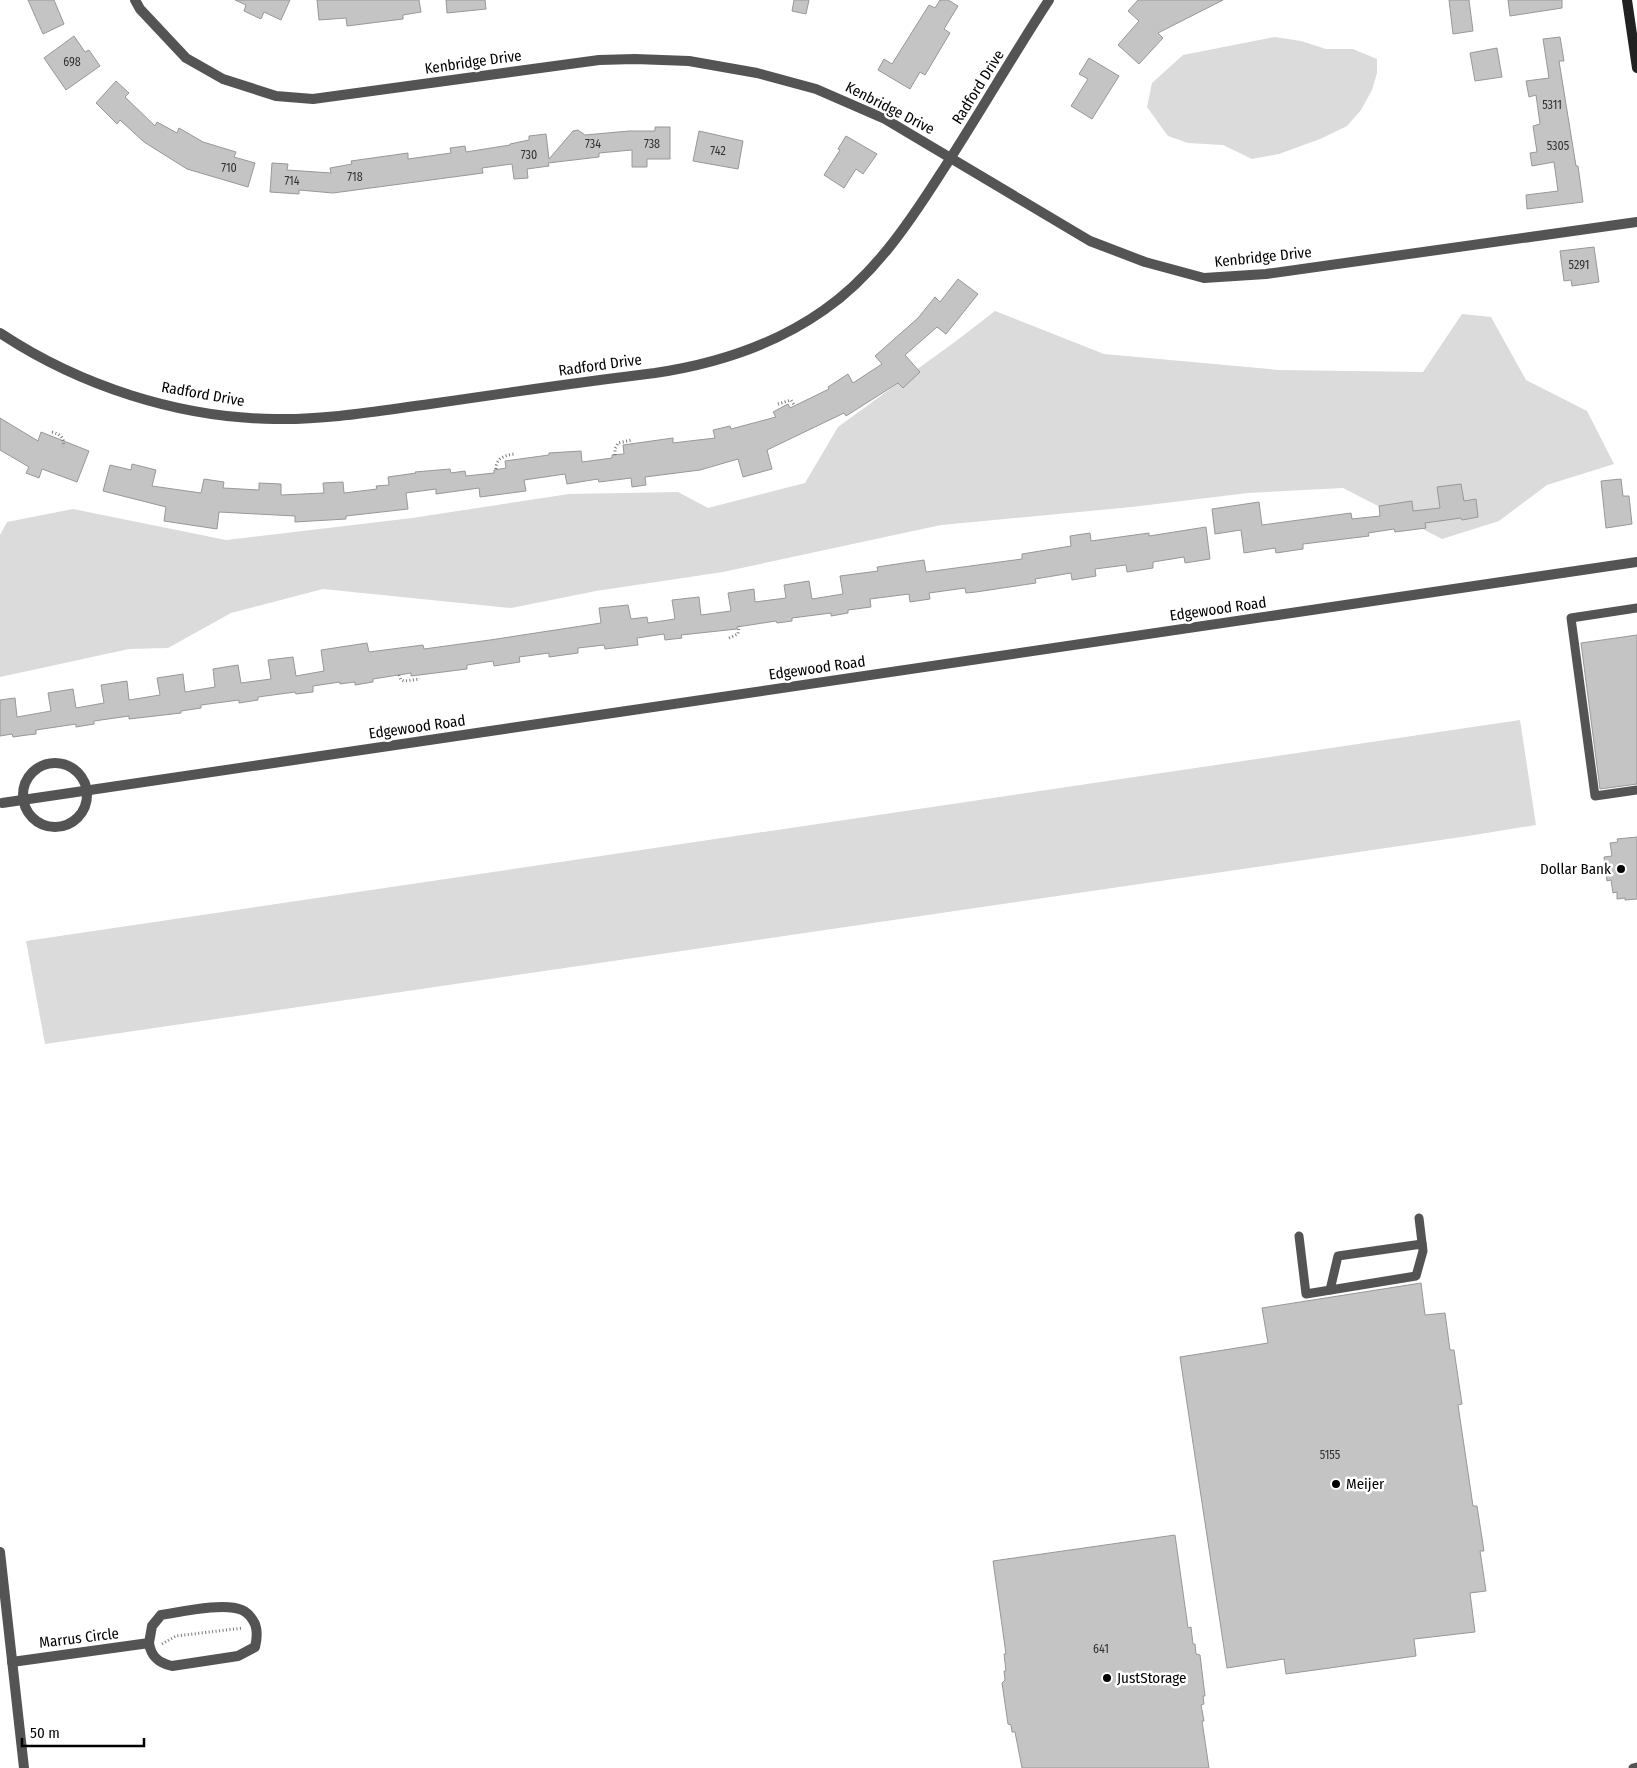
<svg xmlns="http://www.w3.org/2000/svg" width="1637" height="1768" font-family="'Fira Sans Condensed',sans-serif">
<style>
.green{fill:#dbdbdb}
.building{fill:#c4c4c4;stroke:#989898}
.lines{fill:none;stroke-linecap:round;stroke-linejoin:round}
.path{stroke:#767676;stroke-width:3;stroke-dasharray:1 2.5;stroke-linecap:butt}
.service{stroke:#545454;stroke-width:9}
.minor{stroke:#545454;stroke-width:10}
.secondary{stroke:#212121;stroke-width:10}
.poi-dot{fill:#000;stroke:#fff;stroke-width:2}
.labels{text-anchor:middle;stroke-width:5;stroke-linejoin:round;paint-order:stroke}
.number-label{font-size:12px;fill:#313131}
.street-label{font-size:15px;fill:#000;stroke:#fff}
.poi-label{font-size:15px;fill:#000;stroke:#fff;text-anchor:start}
</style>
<rect width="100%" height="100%" fill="#fff"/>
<g class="green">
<path d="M1275,37L1301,41L1326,49H1353L1377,59V73L1372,90L1361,110L1347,126L1320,139L1279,154L1252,159L1223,145L1188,143L1168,136L1147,107L1152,83L1183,55Z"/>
<path d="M995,311L1104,354L1279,370L1423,372L1462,314L1491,317L1526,380L1587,411L1614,464L1547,485L1499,521L1442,539L1343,488L1248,493L1132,507L941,525L723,572L596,591L511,608L323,589L231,613L168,648L129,649L0,677V535L7,522L73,509L226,540L412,518L569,494L678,492L708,508L805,483L838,427L956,341Z"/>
<path d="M1520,720L1536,825L1468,836L45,1044L26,941Z"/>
</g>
<g class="building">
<path d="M28,0H54L64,24L43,34Z"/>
<path d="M235,0H290L281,20L264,12L261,19L244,11L246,5Z"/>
<path d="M317,0H419L421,12L403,15V19L347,26L346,18L319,20Z"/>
<path d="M446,0H485L486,9L447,13Z"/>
<path d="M794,0H809L806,14L792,11Z"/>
<path d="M940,0H948L958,6L944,29L950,33L925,75L920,72L910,89L878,70L884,59L892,64L929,5L935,8Z"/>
<path d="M1138,0H1223L1158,33L1163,38L1139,64L1118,45L1139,21L1128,11Z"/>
<path d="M1449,0H1469L1473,31L1453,34Z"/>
<path d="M1508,0H1562V8L1510,16Z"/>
<path d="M74,36L85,52L89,50L100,66L66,90L44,58Z"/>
<path d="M1560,37L1564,61H1559L1576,166H1578L1583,202L1527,209L1526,195L1558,191L1554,162L1532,166L1530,153L1537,152L1533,126L1540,124L1536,95L1529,97L1526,81L1549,78L1543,39Z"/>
<path d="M1497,48L1502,77L1475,81L1470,53Z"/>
<path d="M1089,58L1119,76L1092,119L1071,106L1088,79L1079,74Z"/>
<path d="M116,81L129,93L125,97L155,126L157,122L177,133L179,128L203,142L236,152L234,157L255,163L248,187L187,169L144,142L120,120L117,124L96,103Z"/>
<path d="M655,127H670V159H647V167H632V150L599,153V157L548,163L549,166L527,169L528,178L514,179L512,164L482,168L483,173L333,193L299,190V194L270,192L272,163L288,164L287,170L331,173L330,168L352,164L351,161L408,153V159L451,153L450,148L465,146L466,152L510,145V144L529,140V136L546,134L549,159L573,131L578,130L585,135L629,131H655Z"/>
<path d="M699,131L743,141L738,169L693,161Z"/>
<path d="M846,136L877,154L863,174L856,169L844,188L824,175L840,150L838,149Z"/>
<path d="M1594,247L1599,282L1572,286L1571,280L1564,281L1560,251Z"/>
<path d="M958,279L978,294L946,334L937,327L905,355L920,372L903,388L898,383L846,416L844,413L767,450L772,469L743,477L738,459L700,470L645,477L646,485L632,487L631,478L599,482L598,479L567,484L565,474L524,480L526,491L480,497L479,488L436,494V489L406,493L408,509L346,516V519L295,522V516L219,512L217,529L164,521L166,507L103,491L110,465L131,470L132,464L156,470L152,486L201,493L204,479L224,482L223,488L259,490V483L281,484V495L324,493L323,483L343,482L344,493L377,489L376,486L389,485L388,477L416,473L415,472L450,469L451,473L465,471L466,476L494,473V470L506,468L505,461L549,455V453L581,451L582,462L612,458V455L624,454L623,445L673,438V443L715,438L713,430L730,426L731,429L776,417L773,412L788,404L790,408L829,389L828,387L848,374L853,383L882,364L875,356L918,318L935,297L940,302Z"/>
<path d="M0,418L38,441L41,432L89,451L77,482L42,469L39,478L26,473L29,467L0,450Z"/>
<path d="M1621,479L1623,496H1629L1632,524L1606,528L1601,481Z"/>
<path d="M1461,484L1464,501L1476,499L1478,517L1462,520L1461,518L1425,523L1426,528L1395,532L1394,529L1368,533L1369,536L1303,544V549L1276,553L1275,548L1244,553L1241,530L1215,534L1212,509L1259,502L1262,525L1351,513L1352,519L1380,516L1379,506L1412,501L1413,511L1440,508L1437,487Z"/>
<path d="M1206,527L1210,559L1185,563L1184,557L1153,562V568L1127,572L1126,565L1095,569L1096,576L1072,580L1071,573L1035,579L1036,583L976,592L966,593L965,588L929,593L930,599L910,602L909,594L870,599L871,607L848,610V613L831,616V613L792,618V621L777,623L776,621L737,627V629L681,635L682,638L665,640L664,634L637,638L638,645L605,649L604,645L578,648V653L549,657V653L519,657L520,662L494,666L493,661L467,665V669L411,676V673L373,679V682L355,685V682L340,684V682L313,686V692L296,694L295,692L258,697V700L239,703V700L201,705V708L181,711V713L129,719V716L94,721V724L76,727V724L36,730V734L27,735L13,737L12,734L0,736V700L15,698L17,717L51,711L48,693L73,689L76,708L104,703L101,685L127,681L129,700L160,695L157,678L183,674L185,692L215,687L213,669L238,665L241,683L271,679L268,660L293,657L296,676L324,671L321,650L367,643L369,652L423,645L424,649L490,640L601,623L599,608L628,605L631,619L647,617L648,623L675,619L672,600L699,597L701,615L731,611L728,593L754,589L755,602L786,598L784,585L809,581L812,599L843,594L840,576L878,571L877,567L924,560L926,572L1022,559V554L1071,546L1070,536L1090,533L1091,541L1149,533V536Z"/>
<path d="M1637,635V784L1600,789L1581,643Z"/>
<path d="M1637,837V899L1625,900V898L1617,899V892L1613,893L1611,880L1607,881L1604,857L1612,856L1610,843L1618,842L1617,839Z"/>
<path d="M1421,1283L1425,1315L1445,1313L1450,1350H1454L1462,1404L1458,1405L1473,1506H1477L1484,1551H1480L1486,1591L1470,1593L1475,1632L1414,1639L1416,1656L1286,1674L1284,1659L1227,1668L1180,1357L1268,1343L1262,1308Z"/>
<path d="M1175,1535L1188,1628L1191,1627L1193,1644H1195L1196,1654L1200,1655L1205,1696H1203L1204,1704L1201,1705L1204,1721H1202L1209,1768H1022L1015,1732H1012L1011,1725L1008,1724L1002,1683L1005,1680L1004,1671H1006L1004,1654H1006L993,1561Z"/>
</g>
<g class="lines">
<g class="path">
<path d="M778,404L791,400L795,406"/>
<path d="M52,432C60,434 65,438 63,447"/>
<path d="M615,455V449L618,443L632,440"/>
<path d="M496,469C496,458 505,455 515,454"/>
<path d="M729,638L738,634L739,626"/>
<path d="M399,675L401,680L404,681L420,679"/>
<path d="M162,1644L176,1636L243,1628"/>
</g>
<g class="service">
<path d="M1637,608L1571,618L1595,796L1637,790"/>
<path d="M1299,1236L1306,1294L1416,1276L1423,1251L1419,1218"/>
<path d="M1330,1290L1338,1256L1422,1244"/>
<path d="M1633,1768L1637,1767"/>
</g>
<g class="minor">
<path d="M135,0L140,9L186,58L223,79L276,96L313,99L599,60L635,59L689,61L757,73L816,89L885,119L1090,241L1145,262L1204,278L1266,274L1637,222"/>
<path d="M0,333C80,386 179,418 275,419C327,420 378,411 430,404C505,393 580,382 655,373C716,364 773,346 824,310C873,276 907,226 939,176C977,118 1011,58 1049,0"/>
<circle cx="55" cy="795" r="32"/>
<path d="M2,803L1637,562"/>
<path d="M0,1552L24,1768"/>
<path d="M12,1662L149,1643C151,1657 159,1663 172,1666L238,1656L255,1647C257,1639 258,1632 255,1624C252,1618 249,1613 242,1610C224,1602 181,1612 161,1615L152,1626L149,1643"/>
</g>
<path class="secondary" d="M1627,0L1637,68"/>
</g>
<g class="poi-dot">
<circle cx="1621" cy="869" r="5"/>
<circle cx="1336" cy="1484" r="5"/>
<circle cx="1107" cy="1678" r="5"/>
</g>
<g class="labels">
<g class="number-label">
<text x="72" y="66">698</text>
<text x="1552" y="109">5311</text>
<text x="593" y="148">734</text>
<text x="652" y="148">738</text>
<text x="1558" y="150">5305</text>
<text x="718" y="155">742</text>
<text x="529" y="159">730</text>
<text x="229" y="172">710</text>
<text x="355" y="181">718</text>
<text x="292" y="185">714</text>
<text x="1579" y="269">5291</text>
<text x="1330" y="1459">5155</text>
<text x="1101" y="1653">641</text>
</g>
<g class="street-label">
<text transform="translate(473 62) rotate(-8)" y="5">Kenbridge Drive</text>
<text transform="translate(978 87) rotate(-58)" y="5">Radford Drive</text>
<text transform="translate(890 108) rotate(27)" y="5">Kenbridge Drive</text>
<text transform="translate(1263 257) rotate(-6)" y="5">Kenbridge Drive</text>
<text transform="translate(600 365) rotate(-8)" y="5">Radford Drive</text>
<text transform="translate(203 394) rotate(10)" y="5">Radford Drive</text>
<text transform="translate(1218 609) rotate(-8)" y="5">Edgewood Road</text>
<text transform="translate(817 668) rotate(-8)" y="5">Edgewood Road</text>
<text transform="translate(417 727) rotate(-8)" y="5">Edgewood Road</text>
<text transform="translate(79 1638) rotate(-7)" y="5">Marrus Circle</text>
</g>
<g class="poi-label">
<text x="1611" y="874" text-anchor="end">Dollar Bank</text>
<text x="1346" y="1489">Meijer</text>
<text x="1117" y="1683">JustStorage</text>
</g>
</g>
<path d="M22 1738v8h122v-8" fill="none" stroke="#000000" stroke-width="2.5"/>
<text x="30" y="1738" font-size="15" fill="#000000" stroke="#ffffff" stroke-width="4" paint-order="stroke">50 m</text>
</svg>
